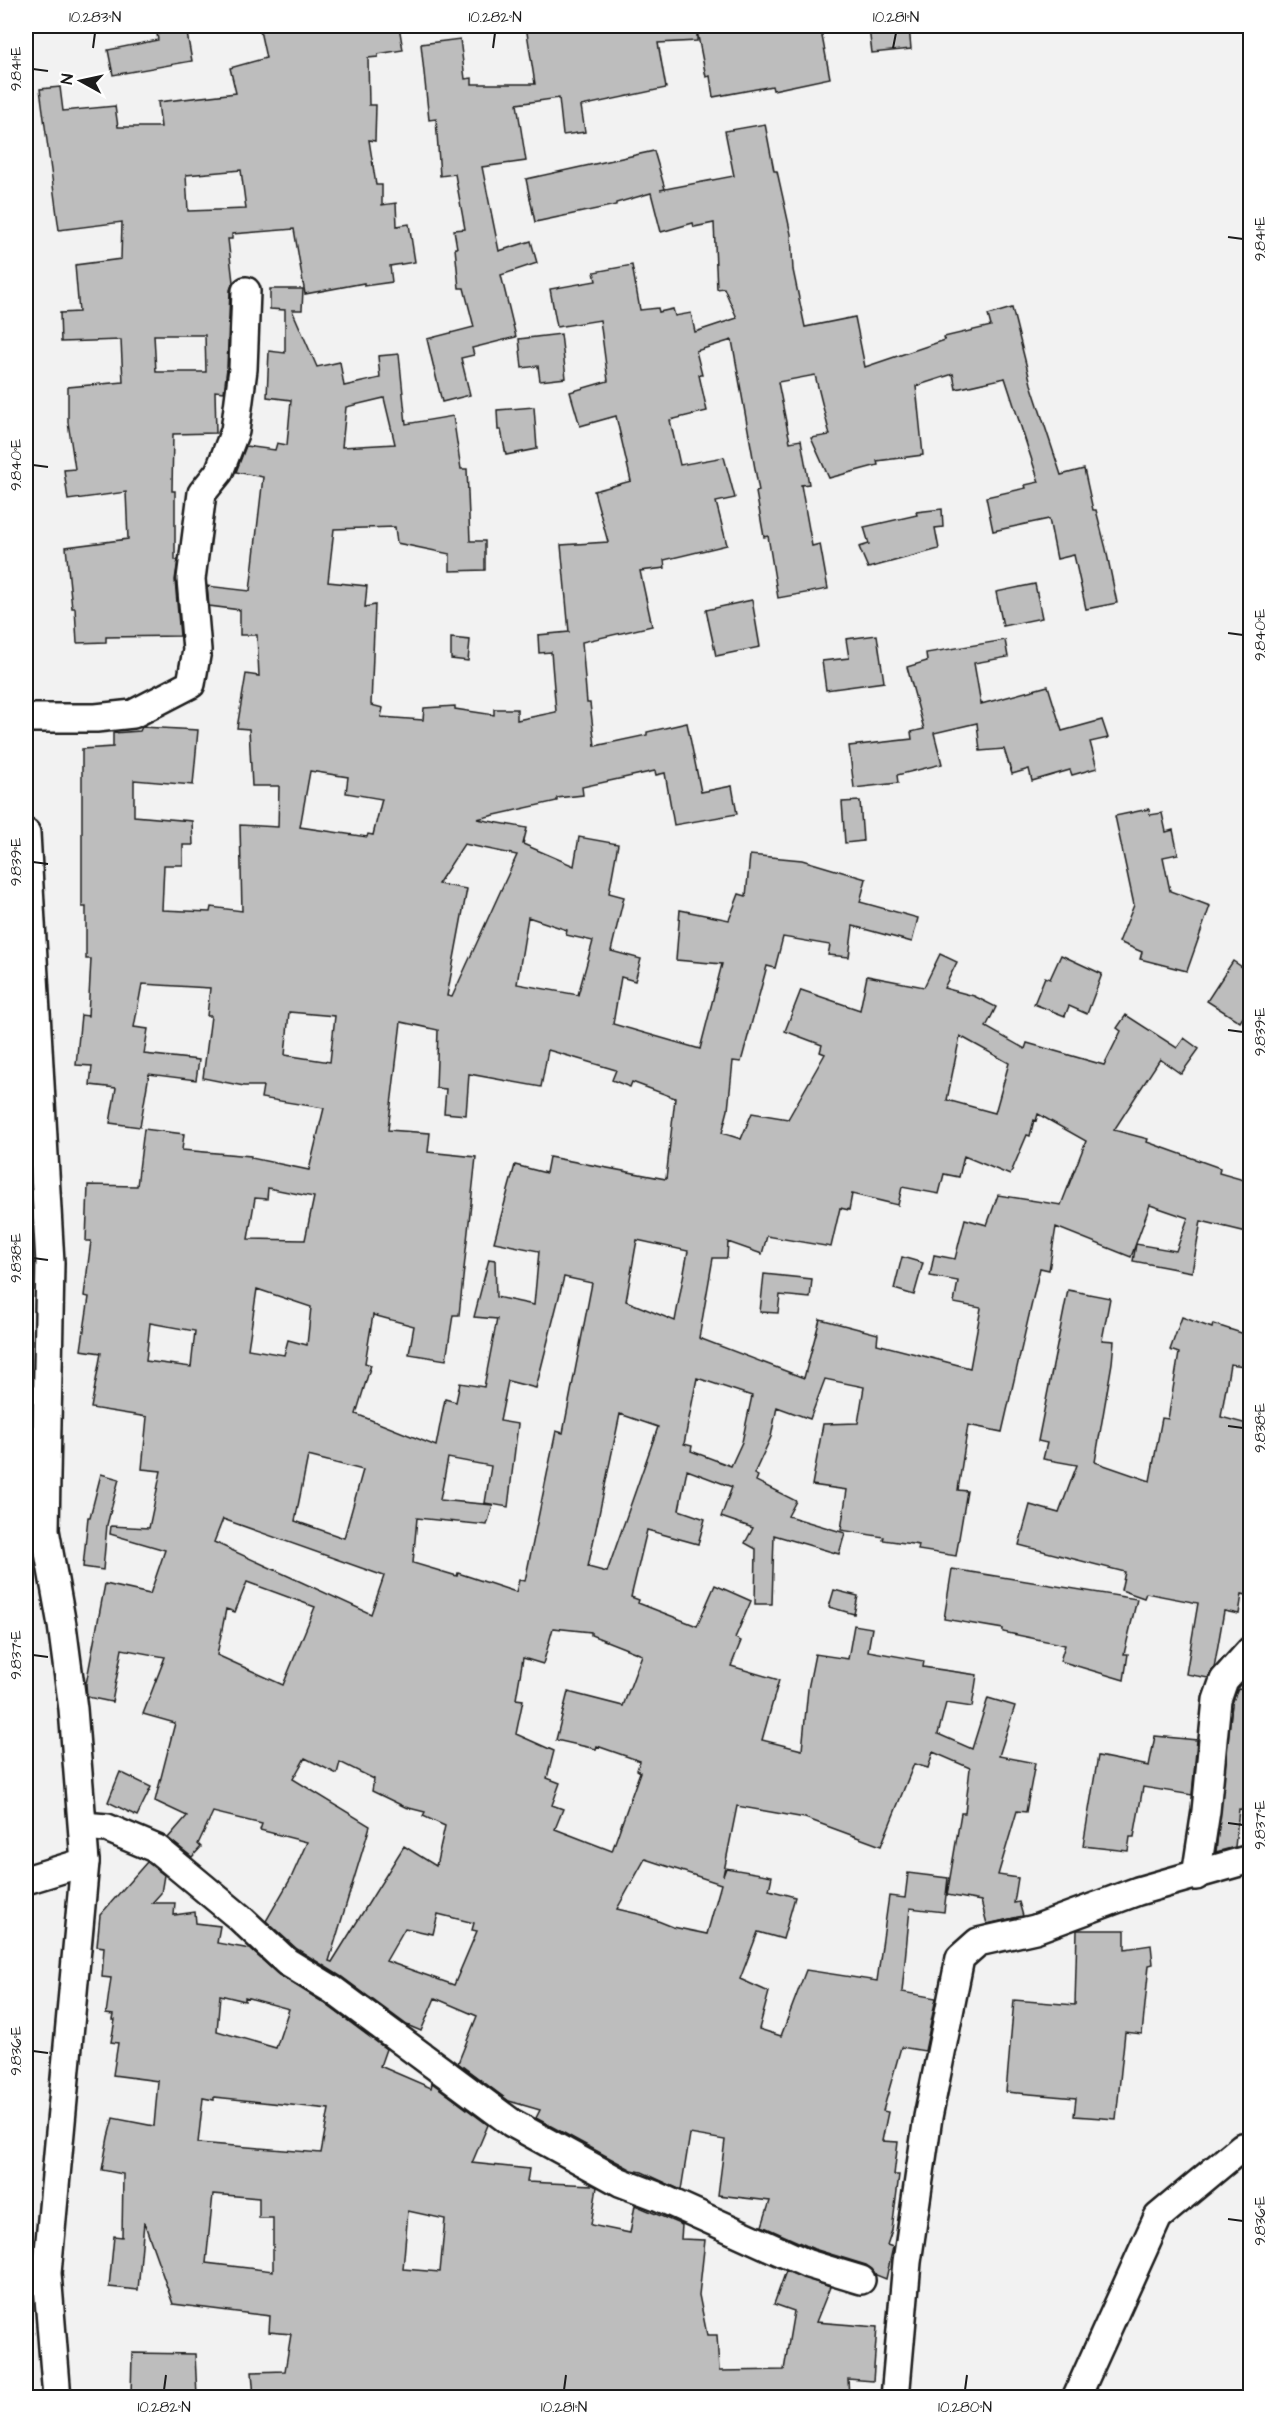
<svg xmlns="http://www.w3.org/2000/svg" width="1276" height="2423" font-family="'Architects Daughter',sans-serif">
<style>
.building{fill:#bdbdbd;stroke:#1c1c1c;stroke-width:1.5;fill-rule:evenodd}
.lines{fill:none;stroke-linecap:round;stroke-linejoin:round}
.minor-casing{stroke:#1c1c1c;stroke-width:32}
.minor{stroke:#fff;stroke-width:27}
.ticks{fill:none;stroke:#1c1c1c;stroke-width:2}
.neatline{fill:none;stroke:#1c1c1c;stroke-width:2}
.ticks-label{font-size:15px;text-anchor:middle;fill:#1c1c1c}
</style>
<rect width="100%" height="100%" fill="#f2f2f2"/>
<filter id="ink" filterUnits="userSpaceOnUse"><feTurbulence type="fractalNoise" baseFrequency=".0167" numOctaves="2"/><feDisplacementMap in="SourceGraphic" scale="12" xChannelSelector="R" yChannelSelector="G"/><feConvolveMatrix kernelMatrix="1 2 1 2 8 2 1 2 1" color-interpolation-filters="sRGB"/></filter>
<g filter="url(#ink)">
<g class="building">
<path d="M259,26H379L380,29L399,26L403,50L378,54V57L368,58L369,105H376L375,141L369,140L376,185H382V205L396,203L397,226L409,224L415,262L390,266L392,282L364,286V283L305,294L294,229L232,234V239H228L233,282L230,290L227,368L224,392L215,391L216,433L173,434L172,491H175V560H178L175,580L180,636L106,637V642L77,643L75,608H72L66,547L128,539L126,492L68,500L64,470L75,469L68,422V387L123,382L121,340L61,342L60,313L79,312L75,265L121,259L122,222L59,230L40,89L60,87L63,111L115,106L118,127H161L158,102L236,93L230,68L266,58ZM241,170L246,209L188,211L186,175ZM154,335H205L206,372H156Z"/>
<path d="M526,26H806L807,34L821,31L830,78L773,90L772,86L713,97L710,76L706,77L697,31V41L658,43L666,88L581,106L585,132L563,135L559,98L517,104L526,161L482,167L499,251L531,241L537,263L501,275L516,337L472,348L474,355L461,358L470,395L442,402L427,339L474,327L464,288H459L455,248H457L454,230L465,229L455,174L440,176L436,119L429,120L421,44L460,39L465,79L472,78V84H535Z"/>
<path d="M895,26H909L911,49L872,53L869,28Z"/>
<path d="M186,28L192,61L113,75L108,50L158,40L157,34Z"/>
<path d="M765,124L774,171H777L791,234L793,270L805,327L855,317L865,367L945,340L944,337L991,326L988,315L1012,308L1031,384L1061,475L1084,469L1093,510H1096L1106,549L1117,603L1086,609L1074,555L1057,559L1049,519L993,531L986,497L1026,488L1025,485L1039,482L1005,378L956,389L953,374L916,386L923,455L877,461L878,465L829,478L811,438L830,435L815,375L778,382L790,442L801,440L809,484L801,485L812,546L820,544L828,589L778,598L768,536L764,537L756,492L759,491L732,340L696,351L702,375H699L707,411L670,420L680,465L724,457L735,498L716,502L727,545L664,560L665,568L640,571L652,626L582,642L587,703H590L595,746L647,735V732L687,723L701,792L732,786L737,814L674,825L665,773L656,775L655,771L582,787L583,795L557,798V801L477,819L527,828L523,844L574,866L579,837L618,844L609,893L624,897L611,951L641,959L635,981L621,977L613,1024L700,1049L722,964L676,960L680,910L729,920L739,894L746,896L750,855L802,860L866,879L860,902L918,918L912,942L853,926L849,957L828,955L830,945L783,937L775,968L767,966L741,1062L733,1061L728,1110L722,1133L741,1139L752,1113L788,1119L825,1054L820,1052L822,1045L785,1031L801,990L860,1010L867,976L924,987L940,954L957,962L944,988L974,996L996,1007L986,1027L1025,1049L1027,1043L1104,1065L1121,1031L1117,1028L1126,1015L1177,1048L1184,1038L1199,1049L1181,1074L1160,1059L1114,1130L1148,1139L1147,1142L1220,1168L1219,1173L1251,1182V1233L1201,1221L1192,1272L1133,1261L1136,1244L1176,1251L1188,1218L1150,1205L1131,1257L1056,1227L1049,1270L1040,1268L1002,1432L968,1425L958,1490L967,1491L956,1556L918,1550L919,1545L883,1540L884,1537L841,1530L847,1490L812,1485L823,1424L858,1423L864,1387L825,1379L810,1419L777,1407L771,1437L754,1474L758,1476L756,1481L796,1501L788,1516L845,1533L839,1554L774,1535L772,1604H755L756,1549L745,1543L753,1528L721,1517L732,1487L687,1470L679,1510L705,1519L698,1544L647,1530L631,1597L639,1600L638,1603L697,1626L715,1585L751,1601L735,1638L741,1641L731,1666L779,1680L762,1740L802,1750L808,1689L815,1654L848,1659L854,1625L872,1628L868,1651L924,1661L923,1667L977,1675L972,1707L946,1703L938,1734L972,1749L988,1698L1015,1706L999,1756L1035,1763L1026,1812L1017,1811L998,1875L1018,1878L1014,1903L1019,1902L1023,1916L987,1924L981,1901L947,1895L961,1813H965L970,1768L933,1752L928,1768L914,1764L881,1846L805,1818L737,1806L723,1876L726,1868L772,1876L769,1890L795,1897L783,1939L758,1932L740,1979L769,1992L759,2029L781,2036L806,1970L877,1981L889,1896L905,1898L908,1873L948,1878L944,1912L910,1908L902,1992L936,1998L925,2051L901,2047L883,2111L888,2112L882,2141L898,2142L894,2175H899L892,2230L887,2245L893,2247L886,2279L876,2275L872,2269L866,2265L814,2249L762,2226L770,2201L718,2195L725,2140L690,2134L681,2190L642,2172L632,2170L536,2118L540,2110L509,2101L458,2063L477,2016L435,1998L421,2031L407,2025L342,1977L297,1949L266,1921L291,1878L307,1842L260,1830L262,1824L213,1812L198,1844L201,1847L192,1857L168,1838L187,1816L155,1801L175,1723L143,1714L165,1657L122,1649L112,1702L87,1697L86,1684L105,1584L150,1594L165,1550L110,1534L111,1526L149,1528L161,1471L142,1469L147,1417L91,1408L101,1353L81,1350L89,1297L84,1296L91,1241H86L88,1185L137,1186L144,1129L184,1134L182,1150L251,1156V1158L309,1170L324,1108L261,1098L263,1086H244L203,1078L211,1016H207L210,988L142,984L134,1027L148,1029L144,1054L199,1060L196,1080L149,1074L140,1127L110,1123L116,1088L90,1085L92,1066L76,1065L81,1015L88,1016L91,959H86V907H82V749L113,747V733L140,731L142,727L198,730L193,785L134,780V816L192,821L193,845H183V865H164L162,910L210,912L211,907L242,911L240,825L278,827L279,786H252L249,729L237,728L246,674L259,676L257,635H240V610L209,606L207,586L250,591L263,477L236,472L246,446L275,450L277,443L287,445L291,400L267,397L269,351L285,353V310L270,309V289H303L302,310H292L317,367L340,362L344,386L380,378L378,356L399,354L406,424L453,416L461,469H467L470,541H485V570L450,571V554L397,543L395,527L334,529L328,582L367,586L365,607L375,605L371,705L383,708L381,717L423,720L424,708L455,706V709L494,715V709H517V720L556,712L551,652L539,653L538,635L569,632L561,545L608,542L594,491L631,481L616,416L580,426L570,392L608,381L600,320L557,327L550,289L596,281L594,272L632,265L640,310L658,308L659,312L673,309L675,316L691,313L695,332L737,318L724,288L717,289L714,223L694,227L693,223L661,232L651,193L616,203V205L535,222L526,179L654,151L665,189L660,190L734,176L725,131ZM384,398L395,444L342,447L346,407ZM310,771L348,777L346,793L382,799L373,835L368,834L367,837L300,827ZM464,844L517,855L452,997L447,996L467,889L438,884ZM528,917L567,930L566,935L593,941L578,995L517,984ZM289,1012L335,1016L330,1062L285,1055ZM401,1022L438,1030L436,1088L446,1089L444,1113L466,1115L469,1074L541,1087L548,1050L616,1070L612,1080L630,1087L632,1082L675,1098L666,1179L549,1157L546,1173L515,1165L494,1242L539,1251L534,1305L496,1297L495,1260L489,1259L474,1317L497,1319L484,1387L460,1383L456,1402L445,1399L436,1446L356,1414L371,1365L365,1363L373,1315L414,1326L409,1354L446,1360L453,1315H459L476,1157L428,1152L430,1133L388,1130ZM960,1036L1009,1063L995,1113L947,1100ZM1038,1114L1086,1141L1061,1205L998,1195L987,1225L965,1219L955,1259L934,1255L930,1276L958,1281L954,1303L981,1308L970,1368L877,1344L878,1334L820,1319L804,1378L699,1338L713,1258H727L728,1242L762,1254L767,1236L831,1247L840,1208L849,1210L852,1194L898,1205L902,1187L939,1194L944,1174L959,1177L964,1156L1010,1175L1027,1135L1030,1136L1034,1120L1036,1121ZM268,1188L314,1197L305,1240L248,1239L255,1198L267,1199ZM637,1240L688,1251L675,1321L626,1301ZM564,1277L592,1283L563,1433L556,1431L525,1581L519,1580L516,1592L458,1573L457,1576L413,1563L417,1518L487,1525L493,1505L440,1500L448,1458L491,1466L485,1503L508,1507L518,1424L500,1421L508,1381L536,1388ZM257,1289L311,1307L307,1345L288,1340L284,1355L248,1349ZM150,1323L195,1331L191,1367L146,1361ZM697,1378L752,1396L742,1442L731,1466L691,1451L692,1446L684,1444ZM620,1414L658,1427L607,1572L588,1567ZM308,1456L363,1470L344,1538L295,1521ZM223,1519L384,1576L371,1614L214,1542ZM247,1582L315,1607L283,1685L217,1655L226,1609L235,1612ZM553,1628L591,1632V1635L642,1655L623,1706L568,1692L556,1740L596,1749L597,1746L640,1761L637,1770L640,1772L612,1851L555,1829L563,1809L552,1805L560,1783L547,1778L554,1751L516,1734L523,1700L516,1699L523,1658L543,1664ZM305,1758L337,1774L340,1762L374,1779L372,1791L405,1807L425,1812L423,1816L445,1826L436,1866L404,1846L332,1962L329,1961L370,1826L293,1779ZM645,1859L721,1884L707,1934L673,1927L643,1915L617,1909ZM438,1914L474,1923L472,1930L477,1931L454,1985L386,1961L405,1928L433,1934Z"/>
<path d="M561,334L566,378L540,381L538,366L522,368L519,339Z"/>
<path d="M534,407L537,449L506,455L501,430H498L497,410Z"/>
<path d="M942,509L943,527L935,528L939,549L868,568L859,547L869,544L864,527L917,515L916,512Z"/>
<path d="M1035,584L1042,618L1003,626L996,592Z"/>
<path d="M752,600L760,647L716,656L706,610Z"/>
<path d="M877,635L884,682L826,690L822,661L849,658L846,639Z"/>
<path d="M451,638L470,640L468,661L451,659Z"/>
<path d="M1005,640L1008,657L974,663L981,704L1048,686L1062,731L1102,720L1108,738L1090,742L1097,768L1072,775L1070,770L1032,781L1029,769L1012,774L1004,749L980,751L977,723L934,733L942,764L897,775L898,783L854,788L849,746L912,739L911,732L924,729L907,667L927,661L926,653Z"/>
<path d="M860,801L863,841L845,843L842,802Z"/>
<path d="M1149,809L1150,815L1162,813L1166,832L1173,830L1178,854L1163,857L1170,891L1210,906L1187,971L1140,959L1142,952L1119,942L1134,905L1115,816Z"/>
<path d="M1061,955L1102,974L1087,1014L1069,1006L1065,1016L1034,1004L1045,977L1050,979Z"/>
<path d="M1233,961L1251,973V1005L1240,1022L1207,1001Z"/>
<path d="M902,1257L923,1263L914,1295L894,1289Z"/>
<path d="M764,1274L812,1279L810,1298L780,1295L778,1313L760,1312Z"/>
<path d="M1068,1290L1110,1298L1102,1340L1114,1341L1112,1363L1095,1462L1150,1481L1162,1418L1168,1419L1179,1353L1170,1350L1182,1317L1212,1328L1213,1324L1251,1336V1367L1230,1364L1221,1417L1251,1425V1596L1242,1594L1239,1614L1224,1611L1214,1668L1208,1678L1186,1674L1198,1603L1146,1593L1144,1598L1121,1590L1125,1572L1019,1545L1030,1505L1059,1513L1077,1465L1043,1459L1047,1443L1038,1441Z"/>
<path d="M101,1474L119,1479L107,1525L103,1570L83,1567L88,1517H90Z"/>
<path d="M952,1569L1137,1599L1124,1654H1128L1124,1680L1060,1661L1065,1645L1003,1632V1629L944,1619Z"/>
<path d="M834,1590L858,1596L854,1614L829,1607Z"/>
<path d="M1238,1689L1251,1691V1810L1239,1809L1235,1847L1216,1852L1232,1703Z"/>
<path d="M1155,1736L1197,1740L1192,1795L1143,1787L1134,1837H1130L1128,1851L1083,1846L1098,1756L1149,1766Z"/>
<path d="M120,1772L151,1787L137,1816L108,1802Z"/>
<path d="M147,1862L164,1875L161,1893L152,1903H175L174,1915L195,1912L196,1923L220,1926L217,1943L250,1949L279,1975L324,2003L386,2049L380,2066L431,2088L432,2083L488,2125L472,2163L529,2169L527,2182L593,2185L597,2187L591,2225L630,2233L635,2205L682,2225L681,2239L705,2240L699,2295L707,2335H717L719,2371L784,2370L794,2311L774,2304L786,2271L830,2287L816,2322L877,2327L873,2381L848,2379L849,2397H518V2395H464V2397H254L252,2372L285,2371L291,2334L269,2332L270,2316L173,2304L144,2222L138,2290L109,2287L114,2236L122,2237L123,2174L102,2170L108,2137L113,2118L154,2126L158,2081L113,2075L118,2043L111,2042L115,2020H112L113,2015L106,2014L111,1978L102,1977L104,1947L97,1946L100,1915ZM220,1995L245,2001V1997L289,2009L276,2048L217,2031ZM214,2097L329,2109L321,2153L198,2143L203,2098L214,2100ZM213,2194L259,2198V2218H273V2271L206,2263ZM408,2211L445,2219L440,2272L403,2269Z"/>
<path d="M1077,1930H1125V1949L1151,1945L1153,1964L1149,1965L1142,2034L1125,2032L1116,2119L1074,2116L1076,2098L1006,2092L1014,2000L1075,2005Z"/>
<path d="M132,2353L195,2354L197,2397H131Z"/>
</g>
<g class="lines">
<defs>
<g id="minor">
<path d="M26,718H96L133,714L191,684L197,650L191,579L202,493L219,472L235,431L243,369L246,291"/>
<path d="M26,833L50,1263L45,1530L62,1625L73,1709L85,1862L47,2273L57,2398"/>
<path d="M83,1826L107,1828L157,1849L239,1917L287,1962L333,1990L512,2123L620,2182L657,2196L808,2264L861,2280"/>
<path d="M1196,1876L1206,1811L1217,1700L1224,1680L1250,1651"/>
<path d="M26,1880L85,1862"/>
<path d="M895,2398L907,2262L928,2117L960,1958L978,1942L1035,1929L1138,1891L1250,1859"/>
<path d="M1076,2398L1158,2217L1242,2147L1250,2148"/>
</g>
</defs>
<use href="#minor" class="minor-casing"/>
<use href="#minor" class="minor"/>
</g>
</g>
<path class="ticks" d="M93,48L95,33M493,48L495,33M893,48L896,33M33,69L48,71M1228,237L1243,239M33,465L48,467M1228,633L1243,635M33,862L48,864M1228,1030L1243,1032M33,1258L48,1260M1228,1426L1243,1428M33,1655L48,1657M1228,1823L1243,1825M33,2051L48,2053M1228,2219L1243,2221M164,2390L166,2375M564,2390L566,2375M965,2390L967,2375"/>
<rect width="1276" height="2423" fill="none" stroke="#fff" stroke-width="66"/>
<g transform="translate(81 81) rotate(278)" stroke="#ffffff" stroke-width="4.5" paint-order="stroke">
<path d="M0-4.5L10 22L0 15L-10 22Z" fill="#1c1c1c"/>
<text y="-9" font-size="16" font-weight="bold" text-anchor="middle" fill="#1c1c1c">N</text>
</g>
<rect x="33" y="33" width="1210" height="2357" class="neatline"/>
<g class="ticks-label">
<text x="95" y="22">10.283°N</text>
<text x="495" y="22">10.282°N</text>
<text x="896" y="22">10.281°N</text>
<text transform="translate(16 69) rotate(-90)" y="5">9.841°E</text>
<text transform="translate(1260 239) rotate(-90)" y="5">9.841°E</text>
<text transform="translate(16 465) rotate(-90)" y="5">9.840°E</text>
<text transform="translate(1260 635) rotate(-90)" y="5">9.840°E</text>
<text transform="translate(16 862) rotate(-90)" y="5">9.839°E</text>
<text transform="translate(1260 1032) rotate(-90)" y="5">9.839°E</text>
<text transform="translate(16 1258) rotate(-90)" y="5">9.838°E</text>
<text transform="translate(1260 1428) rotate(-90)" y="5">9.838°E</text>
<text transform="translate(16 1655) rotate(-90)" y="5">9.837°E</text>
<text transform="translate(1260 1825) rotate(-90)" y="5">9.837°E</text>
<text transform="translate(16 2051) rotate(-90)" y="5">9.836°E</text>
<text transform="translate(1260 2221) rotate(-90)" y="5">9.836°E</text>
<text x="164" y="2412">10.282°N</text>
<text x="564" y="2412">10.281°N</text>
<text x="965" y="2412">10.280°N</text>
</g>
</svg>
